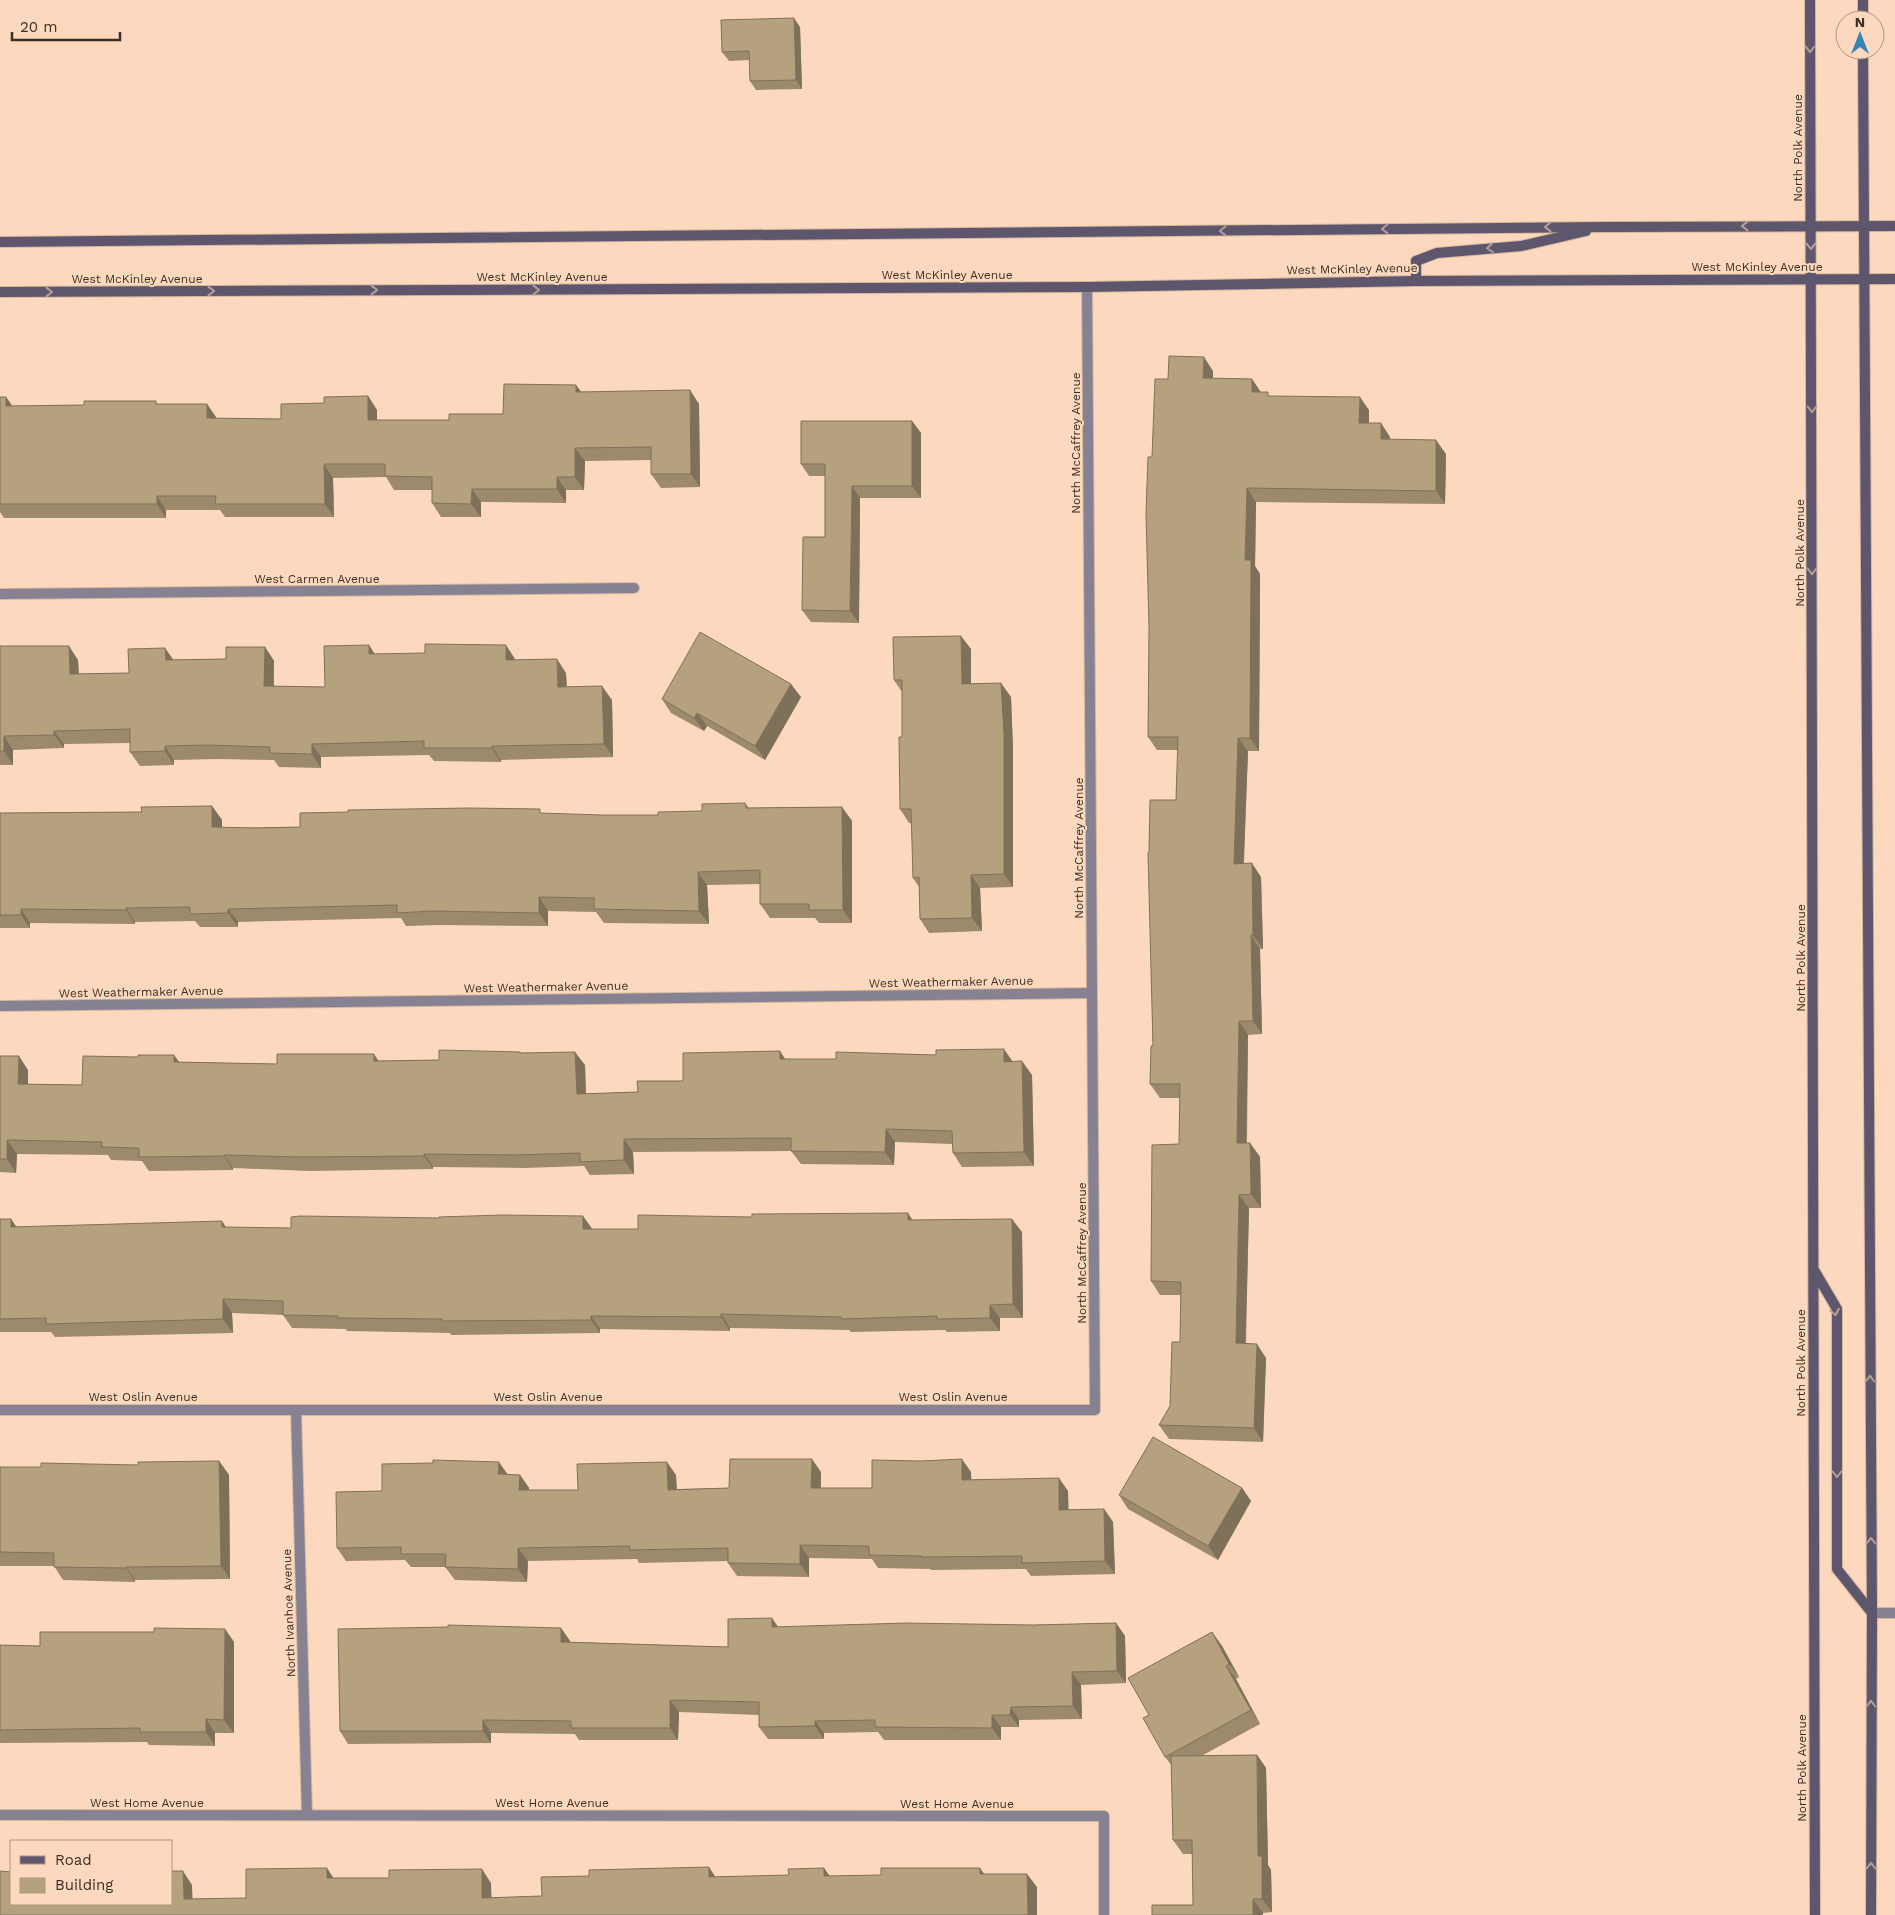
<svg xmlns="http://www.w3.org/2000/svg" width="1895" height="1915" font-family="'Work Sans',sans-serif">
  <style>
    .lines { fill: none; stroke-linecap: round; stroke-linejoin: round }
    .street-casing { stroke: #d6b79f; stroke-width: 12 }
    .secondary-casing { stroke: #d6b79f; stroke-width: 12 }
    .street { stroke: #878292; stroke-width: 10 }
    .secondary { stroke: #5e566c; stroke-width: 10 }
    .wall { fill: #9d8a6d }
    .shaded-wall { fill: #7f7159 }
    .building { fill: #b6a17f; stroke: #7f7159 }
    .oneway { stroke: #b59e99 }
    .labels { text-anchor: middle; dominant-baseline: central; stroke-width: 4; stroke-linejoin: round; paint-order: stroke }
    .street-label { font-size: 12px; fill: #3c2f24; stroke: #fcd9be }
  </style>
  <rect width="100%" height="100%" fill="#fcd9be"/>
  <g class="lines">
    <g class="street-casing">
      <g id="street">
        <path d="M0 594 634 588"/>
        <path d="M0 1006 1092 993"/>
        <path d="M0 1410H1095L1087 287"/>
        <path d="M296 1410 307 1815"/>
        <path d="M1872 1613H1895"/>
        <path d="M0 1815 1104 1816V1915"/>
      </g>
    </g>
    <g class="secondary-casing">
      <g id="secondary">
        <path d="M1810 0 1815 1915"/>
        <path d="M1863 0V20"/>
        <path d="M1863 50 1872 1613 1871 1915"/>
        <path d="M0 242 1606 227 1895 226"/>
        <path d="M1416 281V261L1437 253 1521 246 1586 231"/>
        <path d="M0 292 1087 287 1416 281 1895 279"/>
        <path d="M1814 1270 1837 1309V1569L1872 1613"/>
      </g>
    </g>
    <use href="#street" class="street"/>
    <use href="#secondary" class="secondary"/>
  </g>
  <g class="wall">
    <path d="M800 27 802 89 756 90 750 81 749 60 729 61 722 52Z"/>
    <path d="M1213 371V378L1252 379 1261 392 1270 396 1369 410V423L1390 437V440L1446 454 1445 504 1256 502 1255 566 1260 574 1259 751H1248L1244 863 1261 877 1263 949H1260L1262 1034 1248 1035 1247 1143H1250L1260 1157 1261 1208H1249L1246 1344 1266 1358 1263 1442 1169 1439 1159 1425 1170 1406 1180 1342 1181 1295H1160L1151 1281 1179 1144 1180 1098H1160L1150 1084 1153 1046 1149 852 1176 800 1178 750H1157L1148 737 1152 457 1168 379Z"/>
    <path d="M581 392 699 404 700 487 661 488 651 474V460L585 461 584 490H566V503L481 502V517H441L432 503V490H394L386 477 333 478 334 517H225L220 510H166V518H4L0 512V397H6L12 406 84 405 156 401 157 404H207L216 418 281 419 324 403 368 396 377 410V420H449L503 414Z"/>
    <path d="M912 421 921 433V498H860L859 623 811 622 802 610 825 537V476H809L801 464Z"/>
    <path d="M0 646 78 660 79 674 129 673 174 660 226 659 265 647 274 661V686L325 687 375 654 515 659V660L566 673 567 687 612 700 613 757 501 760V762L434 761 429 755 321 757V768L279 767 274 760 217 759 174 760V765L140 766 130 752V743L64 744V748L13 750V765H0Z"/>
    <path d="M971 649V684L1011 697 1013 749V887L980 888 982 931 929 933 920 919 919 887 913 878 912 823H909L900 809 902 737V692L894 680Z"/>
    <path d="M801 697 765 760 707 726 704 731 671 713 662 699Z"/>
    <path d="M745 803 749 808 842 807 852 821V923H819L815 918H770L760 904V884L707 885 709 924 604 923 596 912 548 911V926L441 925 406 926 401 918 238 922V927H200L195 921 135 922V924L30 923V928H0V813L142 812 212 806 222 820V828L300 827 543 814 601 815H658L702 811Z"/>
    <path d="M520 1052 521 1053 585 1065 586 1094 638 1092 683 1081 786 1059 1013 1062 1032 1075 1034 1166 962 1167 953 1153 952 1144 895 1142 894 1165 801 1164 791 1151 633 1152 634 1174 590 1175 584 1166 524 1168 433 1167V1169L310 1171 233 1168V1170L149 1171 142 1161 111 1160 108 1155 17 1154 16 1173 0 1172V1056L28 1070V1084L82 1085 138 1057 174 1055 179 1062 277 1064 439 1060Z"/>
    <path d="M0 1219H11L16 1227 592 1229H638L912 1220 1022 1232 1023 1318H1000V1331L947 1332 945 1330 851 1332 849 1330 730 1328V1331L600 1329V1333L451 1335 450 1333 347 1331 346 1329 292 1328 283 1315 232 1313 233 1333 55 1337 51 1332H0Z"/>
    <path d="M219 1461 229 1475 230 1579 135 1580V1582L63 1580 54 1566H0V1467H41L138 1465Z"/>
    <path d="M821 1472V1488H872L971 1472V1480L1068 1491V1510L1104 1509 1113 1522 1115 1574 1031 1576 1026 1569 931 1570 930 1569 878 1568 872 1559 809 1558V1577L737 1576 728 1563V1561L639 1563 637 1559 528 1561 527 1582 455 1580 445 1567H411L405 1560 346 1561 337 1548 382 1491 507 1474 520 1475 529 1488V1490H578L676 1475 677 1489 729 1488Z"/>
    <path d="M1242 1488 1251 1501 1218 1560 1128 1509 1119 1495Z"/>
    <path d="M1116 1623 1125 1636 1126 1683 1081 1685 1082 1719 1019 1720V1727H1001V1740H884L878 1732 824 1733V1739H768L759 1727V1715L679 1712 678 1740H579L575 1734 491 1733V1743L348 1744 340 1731 561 1628 570 1641V1642L728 1647 778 1627 1033 1625Z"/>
    <path d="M225 1629 234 1642V1733H215V1746L149 1745 147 1742 0 1743V1645L40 1646 154 1632Z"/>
    <path d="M1212 1632 1222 1646 1239 1677 1236 1679 1260 1724 1203 1755H1257L1266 1768 1268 1865 1271 1870 1272 1912 1263 1913V1915H1152L1193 1905V1854H1183L1173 1840 1172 1766 1165 1757 1149 1715Z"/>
  </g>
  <g class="shaded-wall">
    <path d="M794 18 800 27 802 89 796 80Z"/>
    <path d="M1204 357 1213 371V392L1203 378Z"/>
    <path d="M1252 379 1261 393 1252 392Z"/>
    <path d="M576 385 586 398 576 392Z"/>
    <path d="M690 390 699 404 700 487 691 474Z"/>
    <path d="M368 396 377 410V433L368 420Z"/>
    <path d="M6 397 16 411 6 406Z"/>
    <path d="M1360 397 1369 410V436L1359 423Z"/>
    <path d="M207 404 216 417V432L207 418Z"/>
    <path d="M912 421 921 433V498L912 486Z"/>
    <path d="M1381 423 1390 437V453L1381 439Z"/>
    <path d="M1436 440 1446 454 1445 504 1436 491Z"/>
    <path d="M575 448 585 461 584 490 575 477Z"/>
    <path d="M324 464 333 478 334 517 325 504Z"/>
    <path d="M557 477 566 490V503L557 489Z"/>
    <path d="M852 486 860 498 859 623 850 611Z"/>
    <path d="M1247 488 1256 502 1255 566 1260 574 1259 751 1250 738 1245 560Z"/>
    <path d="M472 489 481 502V517L471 504Z"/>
    <path d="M157 496 166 510V518L157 504Z"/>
    <path d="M961 636 971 649V697L962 684Z"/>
    <path d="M369 645 378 659 369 654Z"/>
    <path d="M506 645 515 659V674L506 660Z"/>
    <path d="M69 646 78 660 79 688 70 674Z"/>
    <path d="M265 647 274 661 273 699 264 686Z"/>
    <path d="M165 648 175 662 166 660Z"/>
    <path d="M557 659 566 673 567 701 558 687Z"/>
    <path d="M1001 683 1011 697 1013 749V887L1004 874Z"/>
    <path d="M791 684 801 697 765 760 755 746Z"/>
    <path d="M602 686 612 700 613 757 604 744Z"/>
    <path d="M697 713 707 726 704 731 694 718Z"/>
    <path d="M54 731 64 744V748L54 735Z"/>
    <path d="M4 736 13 750V765L4 751Z"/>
    <path d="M1238 738 1248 751 1243 877 1234 864Z"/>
    <path d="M312 744 321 757V768L312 754Z"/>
    <path d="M165 746 174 760V765L165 751Z"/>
    <path d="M492 746 501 760V762L492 748Z"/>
    <path d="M212 806 222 820V841L212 827Z"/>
    <path d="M842 807 852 821V923L843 910Z"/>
    <path d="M1252 863 1261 877 1263 949 1253 935Z"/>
    <path d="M698 872 707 885 709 924 699 911Z"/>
    <path d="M971 875 980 888 982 931 972 918Z"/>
    <path d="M539 897 548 911V926L539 913Z"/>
    <path d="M126 908 135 922V924L126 910Z"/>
    <path d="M21 909 30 923V928L21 915Z"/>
    <path d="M228 909 238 922V927L228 913Z"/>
    <path d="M1251 935 1260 949 1262 1034 1253 1021Z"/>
    <path d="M1239 1021 1248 1035 1246 1157 1237 1143Z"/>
    <path d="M1004 1049 1013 1062H1004Z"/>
    <path d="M780 1051 789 1065 780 1059Z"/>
    <path d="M575 1052 585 1065 586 1107 577 1094Z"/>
    <path d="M374 1054 383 1068 374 1061Z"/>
    <path d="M174 1055 183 1068 174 1062Z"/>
    <path d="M19 1056 28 1070V1098L18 1084Z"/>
    <path d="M1022 1061 1032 1075 1034 1166 1024 1152Z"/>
    <path d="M886 1129 895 1142 894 1165 885 1152Z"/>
    <path d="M624 1139 633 1152 634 1174 624 1160Z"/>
    <path d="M7 1140 17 1154 16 1173 7 1159Z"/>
    <path d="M1250 1143 1260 1157 1261 1208 1251 1194Z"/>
    <path d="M424 1154 433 1167V1169L424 1156Z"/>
    <path d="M224 1155 233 1168V1170L224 1156Z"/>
    <path d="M1239 1195 1249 1208 1245 1357 1236 1343Z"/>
    <path d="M908 1213 917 1227 908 1220Z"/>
    <path d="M583 1216 593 1230 583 1229Z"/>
    <path d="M11 1219 20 1232 11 1227Z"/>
    <path d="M1012 1219 1022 1232 1023 1318 1013 1304Z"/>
    <path d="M222 1221 231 1235 222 1227Z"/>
    <path d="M223 1299 232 1313 233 1333 223 1319Z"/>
    <path d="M990 1305 1000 1318V1331L990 1318Z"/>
    <path d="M721 1314 730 1328V1331L721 1317Z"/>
    <path d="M591 1316 600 1329V1333L591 1320Z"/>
    <path d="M1257 1344 1266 1358 1263 1442 1254 1428Z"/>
    <path d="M812 1459 821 1472 820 1501 811 1488Z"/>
    <path d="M962 1459 971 1472 972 1493 962 1480Z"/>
    <path d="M219 1461 229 1475 230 1579 221 1566Z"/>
    <path d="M499 1462 508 1475 498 1474Z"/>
    <path d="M667 1462 676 1475 677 1503 668 1490Z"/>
    <path d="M520 1475 529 1488 528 1503 519 1490Z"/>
    <path d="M1059 1478 1068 1491 1069 1523 1059 1510Z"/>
    <path d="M1242 1488 1251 1501 1218 1560 1208 1546Z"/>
    <path d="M1104 1509 1113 1522 1115 1574 1105 1561Z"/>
    <path d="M800 1545 809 1558V1577L800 1564Z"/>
    <path d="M518 1548 528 1561 527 1582 518 1569Z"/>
    <path d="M126 1567 135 1580V1582L126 1568Z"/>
    <path d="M772 1618 781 1631 772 1627Z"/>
    <path d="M1116 1623 1125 1636 1126 1683 1117 1671Z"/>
    <path d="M561 1628 570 1641V1655L561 1642Z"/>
    <path d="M225 1629 234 1642V1733L224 1720Z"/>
    <path d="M1212 1632 1222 1646 1239 1677 1229 1664Z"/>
    <path d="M1226 1666 1236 1679 1260 1724 1251 1710Z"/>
    <path d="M1072 1672 1081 1685 1082 1719 1073 1706Z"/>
    <path d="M670 1700 679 1712 678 1740 670 1728Z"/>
    <path d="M1011 1707 1019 1720V1727L1010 1715Z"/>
    <path d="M992 1715 1001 1727V1740L992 1728Z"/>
    <path d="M206 1719 215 1733V1746L206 1732Z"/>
    <path d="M483 1720 491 1733V1743L483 1731Z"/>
    <path d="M815 1721 824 1733V1739L815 1726Z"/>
    <path d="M1257 1755 1266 1768 1268 1865 1271 1870 1272 1912 1262 1899 1258 1856Z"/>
    <path d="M709 1867 718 1881 709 1877Z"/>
    <path d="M327 1868 336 1882 327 1878Z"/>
    <path d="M824 1868 834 1882 824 1876Z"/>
    <path d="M980 1868 989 1881 980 1874Z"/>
    <path d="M482 1869 491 1883 492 1912 482 1898Z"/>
    <path d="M183 1871 192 1885 193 1913 184 1899Z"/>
    <path d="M1027 1874 1037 1887V1915H1028Z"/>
    <path d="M1253 1899 1263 1913V1915H1253Z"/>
  </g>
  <g class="building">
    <path d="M794 18 796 80 750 81 749 51 722 52 721 20Z"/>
    <path d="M1169 356 1204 357 1203 378 1252 379V392H1268V396L1360 397 1359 423H1381V439L1436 440V491L1247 488 1245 560H1251L1250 738H1238L1234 864 1252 863 1253 935H1251L1253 1021H1239L1237 1143H1250L1251 1194 1239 1195 1236 1343 1257 1344 1254 1428 1159 1425 1170 1406 1172 1342H1180L1181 1282 1151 1281 1152 1145 1179 1144 1180 1084H1150L1151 1046H1153L1148 853 1149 852 1150 800H1176L1178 737H1148L1149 628 1146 513 1148 457H1152L1155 379H1168Z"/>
    <path d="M504 384 576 385V392L690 390 691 474H651V447L575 448V477H557V489H472L471 504 432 503V477L385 476V464H324L325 504H215L216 496H157V504H0V397H6V406L84 405V401H156V404H207V418L281 419V404L324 403V397L368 396V420H449V414H503Z"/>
    <path d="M801 421H912V486H852L850 611 802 610 803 537H825V464H801Z"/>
    <path d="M700 632 791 684 755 746 697 713 694 718 662 699Z"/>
    <path d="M961 636 962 684 1001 683 1004 735V874L971 875 972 918 920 919 919 877 913 878 911 809H900L899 737H902V680H894L893 637Z"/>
    <path d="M425 644 506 645V660L557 659 558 687 602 686 604 744 492 746V748H424V741L312 744V754L270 753V747L208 745 165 746V751L130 752V729L54 731V735L4 736V751H0V646H69L70 674 129 673 128 649 165 648 166 660 226 659V647H265L264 686 325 687 324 646 369 645V654L425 653Z"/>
    <path d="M745 803 746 808 842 807 843 910H809V904H760V870L698 872 699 911 594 909V898L539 897V913L432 911 397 913V905L228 909V913L190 914V907L126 908V910L21 909V915H0V813L142 812 141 807 212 806V827L254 828 300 827V813L348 812V810L468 808 540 809V813L601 815H658V812L702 811V804Z"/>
    <path d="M1004 1049V1062L1022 1061 1024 1152 953 1153 952 1131 886 1129 885 1152 791 1151V1138L624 1139V1160L580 1162V1153L515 1155 424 1154V1156L301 1157 224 1155V1156L139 1157V1148L102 1147V1142L7 1140V1159H0V1056H19L18 1084 82 1085 83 1056 138 1057V1055H174V1062L277 1064V1054H374V1061L439 1060V1050L520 1052V1053L575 1052 577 1094 638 1092 637 1081H683V1053L780 1051V1059H836V1052L936 1055V1050Z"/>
    <path d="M908 1213V1220L1012 1219 1013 1304 990 1305V1318L937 1319V1316L841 1319V1317L721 1314V1317L591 1316V1320L442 1321V1319L338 1318V1316L283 1315V1301L223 1299V1319L46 1324V1318L0 1319V1219H11V1227L222 1221V1227L291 1228V1217L300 1216 439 1218V1217L502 1215 583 1216V1229H638V1215L752 1217V1214Z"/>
    <path d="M1153 1437 1242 1488 1208 1546 1119 1495Z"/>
    <path d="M730 1459H812L811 1488H872V1460L921 1461 962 1459V1480L1059 1478V1510L1104 1509 1105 1561 1022 1563V1556L922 1557V1556L869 1555V1546L800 1545V1564L728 1563V1548L630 1550V1546L518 1548V1569L445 1567 446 1554H401V1547L337 1548 336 1492 382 1491V1464L433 1463V1460L499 1462 498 1474 520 1475 519 1490H578L577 1464 667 1462 668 1490 729 1488Z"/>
    <path d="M219 1461 221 1566 126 1567V1568L54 1567V1553L0 1552V1467H41V1463L138 1465V1462Z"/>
    <path d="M772 1618V1627L906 1623 1033 1625 1116 1623 1117 1671 1072 1672 1073 1706 1011 1707 1010 1715H992V1728L875 1727V1720L815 1721V1726L759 1727V1702L670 1700V1728H571V1721L483 1720V1731H340L338 1629 448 1627V1625L561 1628V1642L728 1647V1619Z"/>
    <path d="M154 1628 225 1629 224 1720 206 1719V1732H140V1728L0 1730V1645L40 1646V1632H154Z"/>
    <path d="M1212 1632 1229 1664 1226 1666 1251 1710 1165 1757 1143 1718 1149 1715 1128 1678Z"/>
    <path d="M1257 1755 1258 1856H1262V1899H1253V1915H1152V1905H1193L1192 1840H1173L1171 1756Z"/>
    <path d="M709 1867V1877L789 1875 788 1869 824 1868V1876L881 1875V1868H980V1874H1027L1028 1915H0V1871L11 1872V1904H171V1871H183L184 1899 246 1898V1869L327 1868V1878H389V1870L482 1869V1898L542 1896 541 1877 589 1876V1870Z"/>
  </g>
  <defs><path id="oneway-chevron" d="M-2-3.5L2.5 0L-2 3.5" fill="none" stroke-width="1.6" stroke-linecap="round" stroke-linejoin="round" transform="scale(1.25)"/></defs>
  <g class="oneway">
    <use href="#oneway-chevron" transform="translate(1810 49) rotate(90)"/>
    <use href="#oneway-chevron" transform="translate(1745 226) rotate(180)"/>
    <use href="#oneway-chevron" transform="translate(1548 227) rotate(179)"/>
    <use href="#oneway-chevron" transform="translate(1385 229) rotate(179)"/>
    <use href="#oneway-chevron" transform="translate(1223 231) rotate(179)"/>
    <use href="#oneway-chevron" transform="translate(1811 246) rotate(89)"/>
    <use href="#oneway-chevron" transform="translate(1490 248) rotate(175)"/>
    <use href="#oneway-chevron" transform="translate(374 290)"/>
    <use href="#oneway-chevron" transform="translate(536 290)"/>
    <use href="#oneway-chevron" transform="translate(211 291)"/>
    <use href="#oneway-chevron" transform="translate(49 292)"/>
    <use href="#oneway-chevron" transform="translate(1812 409) rotate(90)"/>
    <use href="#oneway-chevron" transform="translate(1812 571) rotate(90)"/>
    <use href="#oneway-chevron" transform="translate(1835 1312) rotate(79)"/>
    <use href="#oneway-chevron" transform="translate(1870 1379) rotate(-90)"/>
    <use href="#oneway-chevron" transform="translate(1837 1474) rotate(90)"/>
    <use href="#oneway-chevron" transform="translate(1871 1541) rotate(-90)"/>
    <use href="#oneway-chevron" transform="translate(1871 1704) rotate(-90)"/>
    <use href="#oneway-chevron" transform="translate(1871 1866) rotate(-90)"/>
  </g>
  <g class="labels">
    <g class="street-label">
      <text transform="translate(1798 148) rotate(-90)">North Polk Avenue</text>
      <text x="1757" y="267">West McKinley Avenue</text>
      <text transform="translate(1352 269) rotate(-1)">West McKinley Avenue</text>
      <text x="947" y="275">West McKinley Avenue</text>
      <text x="542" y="277">West McKinley Avenue</text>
      <text x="137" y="279">West McKinley Avenue</text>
      <text transform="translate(1076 443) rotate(-90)">North McCaffrey Avenue</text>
      <text transform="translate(1800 553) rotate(-90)">North Polk Avenue</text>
      <text x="317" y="579">West Carmen Avenue</text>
      <text transform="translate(1079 848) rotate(-90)">North McCaffrey Avenue</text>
      <text transform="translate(1801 958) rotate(-90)">North Polk Avenue</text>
      <text transform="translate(951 982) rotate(-1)">West Weathermaker Avenue</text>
      <text transform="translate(546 987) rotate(-1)">West Weathermaker Avenue</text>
      <text transform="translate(141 992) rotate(-1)">West Weathermaker Avenue</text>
      <text transform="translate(1082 1253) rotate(-90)">North McCaffrey Avenue</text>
      <text transform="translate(1801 1363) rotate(-90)">North Polk Avenue</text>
      <text x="143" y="1397">West Oslin Avenue</text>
      <text x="548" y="1397">West Oslin Avenue</text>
      <text x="953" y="1397">West Oslin Avenue</text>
      <text transform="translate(289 1613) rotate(-92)">North Ivanhoe Avenue</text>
      <text transform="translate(1802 1768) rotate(-90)">North Polk Avenue</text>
      <text x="147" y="1803">West Home Avenue</text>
      <text x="552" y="1803">West Home Avenue</text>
      <text x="957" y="1804">West Home Avenue</text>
    </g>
  </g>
  <rect x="10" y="1840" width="162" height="65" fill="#fcd9be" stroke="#af9580"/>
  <rect x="20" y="1856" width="25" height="8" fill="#5e566c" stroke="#af9580"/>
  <text x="55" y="1865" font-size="15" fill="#3c2f24">Road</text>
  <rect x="20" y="1878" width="25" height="15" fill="#b6a17f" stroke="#af9580"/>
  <text x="55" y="1890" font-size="15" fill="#3c2f24">Building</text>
  <g transform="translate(1860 35)"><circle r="24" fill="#fcd9be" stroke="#af9580"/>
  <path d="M0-4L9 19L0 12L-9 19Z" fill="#3683b6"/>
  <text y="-8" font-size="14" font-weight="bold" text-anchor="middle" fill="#3c2f24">N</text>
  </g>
  <path d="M12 32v8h108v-8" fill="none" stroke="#3c2f24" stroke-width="2.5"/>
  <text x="20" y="32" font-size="15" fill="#3c2f24" stroke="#fcd9be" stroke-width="4" paint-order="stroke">20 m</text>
</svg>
